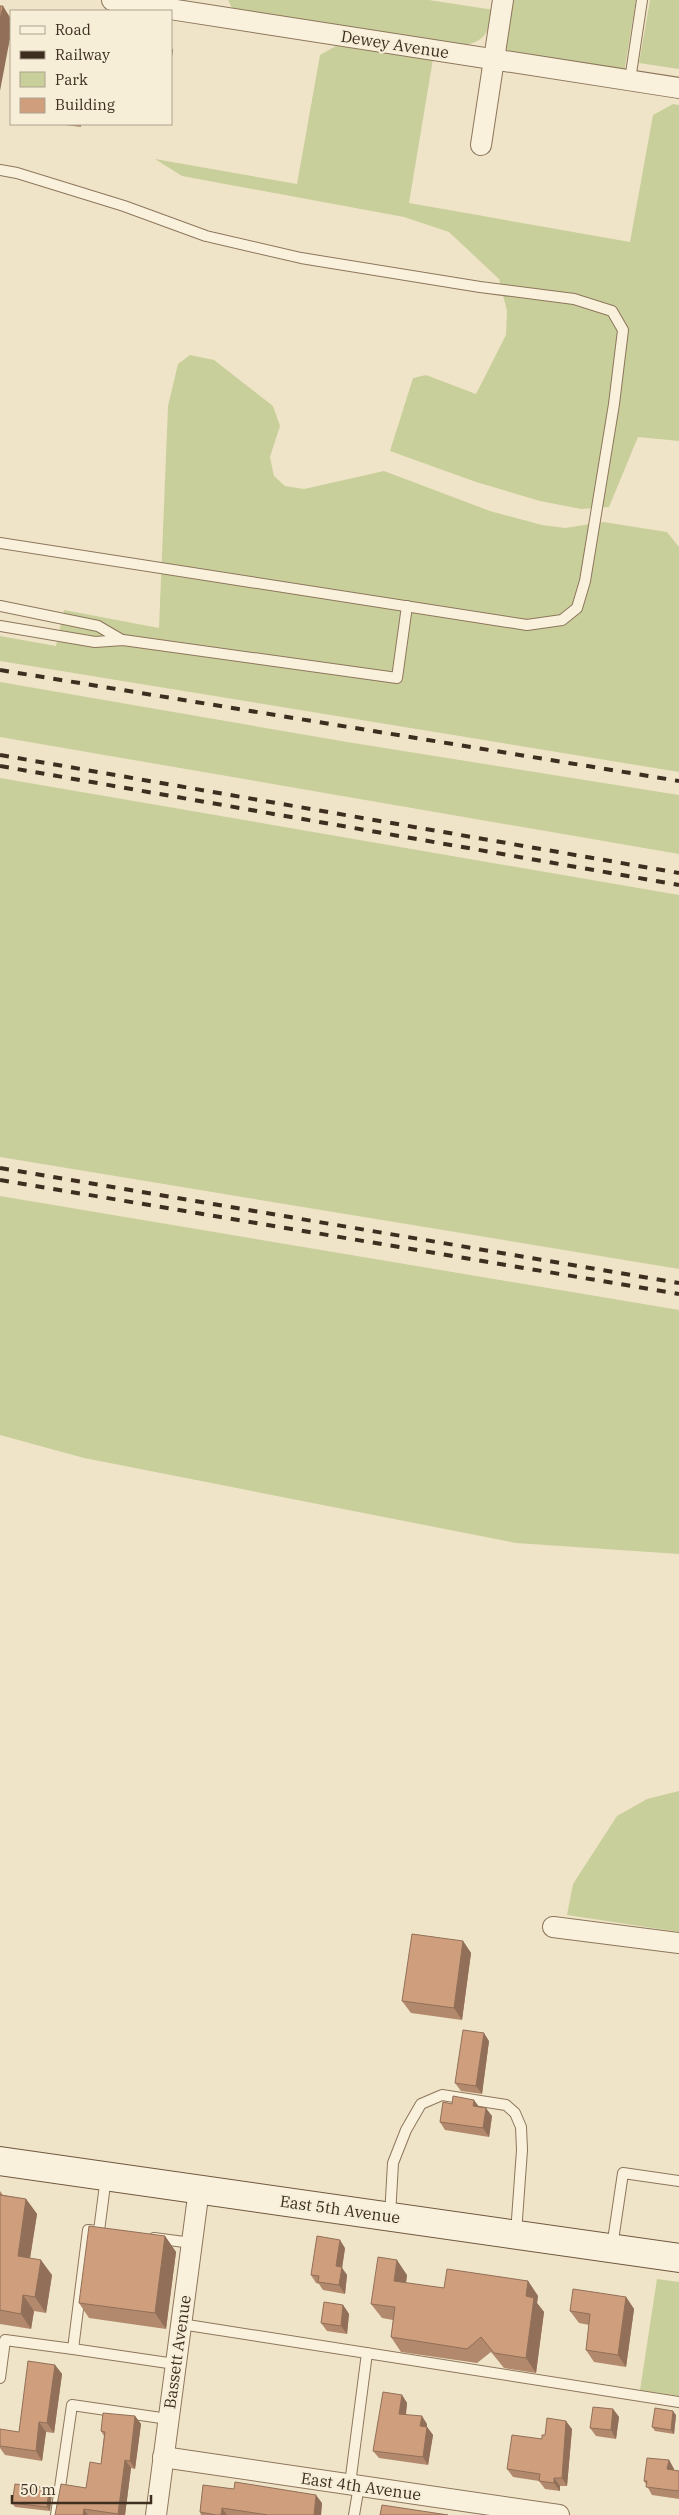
<svg xmlns="http://www.w3.org/2000/svg" width="679" height="2515" font-family="'IBM Plex Serif',serif">
  <style>
    .green { fill: #c9cf9b }
    .lines { fill: none; stroke-linecap: round; stroke-linejoin: round }
    .lane-casing { stroke: #8d765c; stroke-width: 12 }
    .street-casing { stroke: #8d765c; stroke-width: 22 }
    .secondary-casing { stroke: #6f573f; stroke-width: 30 }
    .lane { stroke: #faf1dc; stroke-width: 10 }
    .street { stroke: #faf1dc; stroke-width: 20 }
    .secondary { stroke: #faf1dc; stroke-width: 28 }
    .rail { stroke: #3d2e20; stroke-width: 4; stroke-dasharray: 9 9; stroke-linecap: butt }
    .wall { fill: #b2896c }
    .shaded-wall { fill: #916f58 }
    .building { fill: #cf9f7d; stroke: #916f58 }
    .labels { text-anchor: middle; dominant-baseline: central; stroke-width: 4.5; stroke-linejoin: round; paint-order: stroke }
    .street-label { font-size: 16px; fill: #3d2e20; stroke: #f7eed8 }
  </style>
  <rect width="100%" height="100%" fill="#f0e4c8"/>
  <g class="green">
    <path d="M228 0H429L494 10C486 34 488 40 462 46L233 10Z"/>
    <path d="M511 0H636L624 73 511 55 505 47Z"/>
    <path d="M650 0H679V69L639 63Z"/>
    <path d="M336 46 368 48 433 59 409 203 630 242 653 115 673 104 679 105V441L638 437 609 507 581 509 540 501 476 482 390 451 413 378 426 375 476 394 506 335 507 311 499 279 449 232 404 217 182 176 155 159 297 184 320 55Z"/>
    <path d="M190 355 214 360 273 406 280 426 270 457 274 476 285 486 304 489 384 471 490 511 542 525 565 528 603 522 667 532 679 547V772L0 661V636L56 646 64 610 159 628 168 406 178 364Z"/>
    <path d="M0 682 347 742 679 795V854L0 737Z"/>
    <path d="M0 778 679 895V1269L0 1157Z"/>
    <path d="M0 1196 679 1310V1554L516 1543 84 1458 0 1435Z"/>
    <path d="M679 1791V1932L567 1915 573 1884 617 1816 647 1799Z"/>
    <path d="M657 2279 679 2282V2396L640 2390Z"/>
  </g>
  <g class="lines">
    <g class="lane-casing">
      <g id="lane">
        <path d="M630 80 642 0"/>
        <path d="M0 170 17 173 124 206 206 236 301 258 480 287 574 299 612 311 623 330 614 404 585 581 577 608 562 620 527 625 0 543"/>
        <path d="M0 606 98 626 122 640"/>
        <path d="M0 626 95 642 123 640 397 678 407 606"/>
        <path d="M390 2216 393 2163 406 2130 421 2104 442 2095 506 2105 515 2113 521 2127 522 2150 516 2233"/>
        <path d="M99 2231 106 2177"/>
        <path d="M100 2231 88 2230 73 2349 175 2364"/>
        <path d="M154 2238 192 2243"/>
        <path d="M612 2247 623 2173 679 2181"/>
        <path d="M181 2324 679 2402"/>
        <path d="M0 2378 5 2340 73 2349"/>
        <path d="M350 2484 367 2353"/>
        <path d="M56 2515 72 2405 168 2419"/>
        <path d="M354 2515 359 2486"/>
      </g>
    </g>
    <g class="street-casing">
      <g id="street">
        <path d="M112 0 679 88"/>
        <path d="M481 145 503 0"/>
        <path d="M553 1927 679 1943"/>
        <path d="M163 2457 559 2515"/>
        <path d="M156 2515 199 2189"/>
      </g>
    </g>
    <g class="secondary-casing">
      <path id="secondary" d="M0 2161 679 2258"/>
    </g>
    <use href="#lane" class="lane"/>
    <use href="#street" class="street"/>
    <use href="#secondary" class="secondary"/>
    <g class="rail">
      <path d="M0 670 679 781"/>
      <path d="M0 755 679 873"/>
      <path d="M0 766 679 885"/>
      <path d="M0 1168 679 1283"/>
      <path d="M0 1180 679 1294"/>
    </g>
  </g>
  <g class="wall">
    <path d="M57 124H81V127Z"/>
    <path d="M463 1941 471 1953 462 2020 411 2013 402 2001Z"/>
    <path d="M489 2041 482 2094 461 2091 455 2083Z"/>
    <path d="M479 2107 492 2116 489 2137 445 2130 440 2122Z"/>
    <path d="M0 2191 3 2195 26 2199 37 2214 30 2258 52 2275 46 2313 34 2311 31 2329 0 2324Z"/>
    <path d="M165 2236 176 2252 166 2329 89 2318 79 2303Z"/>
    <path d="M345 2248 342 2268 347 2275 345 2294 323 2290 319 2284 316 2283 311 2275Z"/>
    <path d="M407 2275 406 2283 444 2288 528 2281 538 2296 537 2303 544 2312 536 2373 504 2368 491 2352 477 2363 401 2352 391 2337 393 2320 382 2318 371 2304Z"/>
    <path d="M626 2297 634 2309 626 2367 594 2362 586 2350 589 2325 579 2323 570 2311Z"/>
    <path d="M343 2305 349 2314 347 2334 327 2331 321 2323Z"/>
    <path d="M55 2365 62 2374 54 2433 46 2432 42 2461 5 2455 0 2448V2432H19Z"/>
    <path d="M402 2395 407 2403 406 2415 427 2424V2427L433 2435 428 2465 379 2458 373 2451Z"/>
    <path d="M613 2409 619 2417 616 2439 596 2436 590 2428Z"/>
    <path d="M676 2415 674 2434 655 2431 652 2427Z"/>
    <path d="M135 2416 141 2424 135 2469 131 2468 125 2515H55L86 2488 101 2464 104 2436 101 2431Z"/>
    <path d="M572 2429 567 2486H560V2491L545 2489 539 2481 513 2477 507 2469 542 2439 545 2435Z"/>
    <path d="M669 2460 674 2469V2470L679 2471V2499L652 2495 644 2481Z"/>
    <path d="M203 2485 322 2503 321 2515H201L200 2512Z"/>
    <path d="M49 2488 52 2493 50 2511 15 2507 12 2503Z"/>
  </g>
  <g class="shaded-wall">
    <path d="M3 6 11 19V33L0 91V20Z"/>
    <path d="M171 46 173 50 171 64Z"/>
    <path d="M463 1941 471 1953 462 2020 454 2008Z"/>
    <path d="M484 2033 489 2041 482 2094 476 2086Z"/>
    <path d="M474 2100 480 2108 473 2106Z"/>
    <path d="M486 2108 492 2116 489 2137 483 2128Z"/>
    <path d="M26 2199 37 2214 28 2271 18 2256Z"/>
    <path d="M165 2236 176 2252 166 2329 155 2313Z"/>
    <path d="M340 2240 345 2248 342 2268 347 2275 345 2294 339 2285 336 2266Z"/>
    <path d="M41 2260 52 2275 46 2313 35 2297Z"/>
    <path d="M397 2260 407 2275 404 2296 394 2281Z"/>
    <path d="M528 2281 538 2296 537 2303 544 2312 536 2373 526 2358V2296Z"/>
    <path d="M23 2295 34 2311 31 2329 21 2314Z"/>
    <path d="M626 2297 634 2309 626 2367 618 2355Z"/>
    <path d="M343 2305 349 2314 347 2334 341 2326Z"/>
    <path d="M55 2365 62 2374 54 2433 47 2423Z"/>
    <path d="M402 2395 407 2403 405 2421 399 2414Z"/>
    <path d="M613 2409 619 2417 616 2439 611 2430Z"/>
    <path d="M673 2411 676 2415 674 2434 671 2430Z"/>
    <path d="M135 2416 141 2424 135 2469 130 2461Z"/>
    <path d="M422 2416 427 2424 426 2434 420 2426Z"/>
    <path d="M566 2421 572 2429 567 2486 562 2478Z"/>
    <path d="M39 2422 46 2432 42 2461 36 2451Z"/>
    <path d="M427 2427 433 2435 428 2465 423 2457Z"/>
    <path d="M125 2460 131 2468 125 2515H119L118 2514Z"/>
    <path d="M669 2460 674 2469 673 2477 667 2469Z"/>
    <path d="M554 2478 560 2486V2491L554 2483Z"/>
    <path d="M49 2488 52 2493 50 2511 47 2507Z"/>
    <path d="M316 2495 322 2503 321 2515H314Z"/>
    <path d="M222 2508 227 2515H221Z"/>
    <path d="M84 2509 88 2515H83Z"/>
  </g>
  <g class="building">
    <path d="M0 6H3L0 20Z"/>
    <path d="M412 1934 463 1941 454 2008 402 2001Z"/>
    <path d="M463 2030 484 2033 476 2086 455 2083Z"/>
    <path d="M453 2096 474 2100 473 2106 486 2108 483 2128 440 2122 443 2102 452 2104Z"/>
    <path d="M0 2195 26 2199 18 2256 41 2260 35 2297 23 2295 21 2314 0 2310Z"/>
    <path d="M89 2226 165 2236 155 2313 79 2303Z"/>
    <path d="M317 2236 340 2240 336 2266 342 2267 339 2285 318 2282 319 2276 311 2275Z"/>
    <path d="M378 2257 397 2260 394 2281 444 2288 447 2269 528 2281 526 2296 534 2298 526 2358 494 2353 481 2337 467 2349 391 2337 395 2307 371 2304Z"/>
    <path d="M573 2289 626 2297 618 2355 586 2350 590 2314 570 2311Z"/>
    <path d="M324 2302 343 2305 341 2326 321 2323Z"/>
    <path d="M28 2361 55 2365 47 2423 39 2422 36 2451 0 2446V2429L19 2432Z"/>
    <path d="M383 2392 402 2395 399 2414 422 2416 420 2426 427 2427 423 2457 373 2451Z"/>
    <path d="M593 2407 613 2409 611 2430 590 2428Z"/>
    <path d="M655 2408 673 2411 671 2430 652 2427Z"/>
    <path d="M103 2413 135 2416 130 2461 125 2460 118 2514 84 2509 83 2515H55L61 2484 86 2488 90 2462 101 2464 105 2432 101 2431Z"/>
    <path d="M547 2418 566 2421 562 2478H554V2483L539 2481 540 2474 507 2469 512 2435 542 2439V2435H545Z"/>
    <path d="M647 2458 669 2460 667 2469 679 2471V2491L646 2487 647 2481H644Z"/>
    <path d="M235 2482 316 2495 314 2515H268L222 2508 221 2515H216L200 2512 203 2485 234 2489Z"/>
    <path d="M15 2484 49 2488 47 2507 12 2503Z"/>
    <path d="M382 2505 448 2515H380Z"/>
  </g>
  <g class="labels">
    <g class="street-label">
      <text transform="translate(395 44) rotate(9)">Dewey Avenue</text>
      <text transform="translate(340 2209) rotate(8)">East 5th Avenue</text>
      <text transform="translate(177 2352) rotate(-82)">Bassett Avenue</text>
      <text transform="translate(361 2486) rotate(8)">East 4th Avenue</text>
    </g>
  </g>
  <rect x="10" y="10" width="162" height="115" fill="#f7eed8" stroke="#ada18e"/>
  <rect x="20" y="26" width="25" height="8" fill="#faf1dc" stroke="#ada18e"/>
  <text x="55" y="35" font-size="15" fill="#3d2e20">Road</text>
  <rect x="20" y="51" width="25" height="8" fill="#3d2e20" stroke="#ada18e"/>
  <text x="55" y="60" font-size="15" fill="#3d2e20">Railway</text>
  <rect x="20" y="72" width="25" height="15" fill="#c9cf9b" stroke="#ada18e"/>
  <text x="55" y="85" font-size="15" fill="#3d2e20">Park</text>
  <rect x="20" y="98" width="25" height="15" fill="#cf9f7d" stroke="#ada18e"/>
  <text x="55" y="110" font-size="15" fill="#3d2e20">Building</text>
  <path d="M12 2495v8h139v-8" fill="none" stroke="#3d2e20" stroke-width="2.5"/>
  <text x="20" y="2495" font-size="15" fill="#3d2e20" stroke="#f7eed8" stroke-width="4" paint-order="stroke">50 m</text>
</svg>
